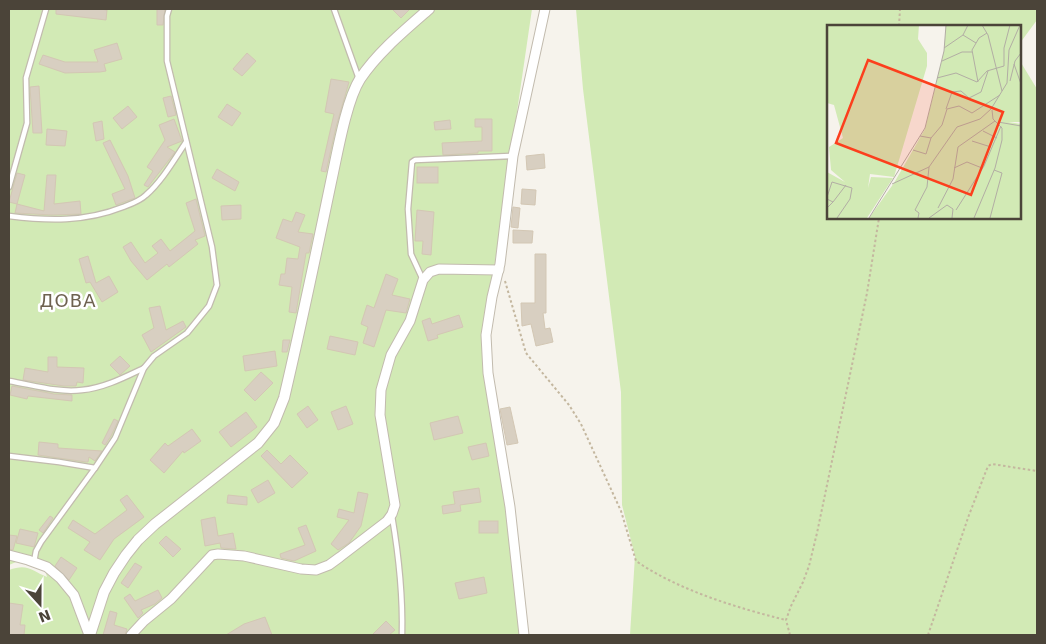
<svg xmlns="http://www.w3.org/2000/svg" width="1046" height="644" font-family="'DejaVu Sans',sans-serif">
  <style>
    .green { fill: #d2eab5 }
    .building { fill: #d8cfc1; stroke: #d3c7b4 }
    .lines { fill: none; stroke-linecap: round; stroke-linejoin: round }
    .service-casing { stroke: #c2bbae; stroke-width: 7 }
    .minor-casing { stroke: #c2bbae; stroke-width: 11 }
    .tertiary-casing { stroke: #c2bbae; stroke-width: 12 }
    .path { stroke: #c4b79f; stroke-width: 2; stroke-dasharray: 2.5 2.5; stroke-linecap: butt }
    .service { stroke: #fff; stroke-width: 4.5 }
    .minor { stroke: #fff; stroke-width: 9 }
    .tertiary { stroke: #fff; stroke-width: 10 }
    .labels { text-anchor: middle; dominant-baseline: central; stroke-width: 5; stroke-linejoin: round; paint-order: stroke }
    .quarter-label { font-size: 18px; letter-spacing: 1px; fill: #6e6250; stroke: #fff }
    .inset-road { fill: none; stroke: #b2ada4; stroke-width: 1 }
    .view { fill: #fc3f1d; fill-opacity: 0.15; stroke: #fc3f1d; stroke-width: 2.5 }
    .inset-edge { fill: none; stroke: #4b4439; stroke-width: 2.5 }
  </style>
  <rect width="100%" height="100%" fill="#f6f3ec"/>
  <g class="green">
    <path d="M9 9H532L494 269 482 331 484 369 496 425 523 635H9V570C28 563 32 571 47 577L44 567 21 560 9 565Z"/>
    <path d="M576 9H1037V20L1020 43V26H828V218H1020V61L1037 89V635H630L635 556 622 505 621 392 583 89Z"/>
  </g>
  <g class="building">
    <path d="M56 9H100L107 10 106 20 56 14Z"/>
    <path d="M157 9H165L163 25H157Z"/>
    <path d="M392 9H410L401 18Z"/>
    <path d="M117 43 122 59 104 64 106 71 100 72 65 73 39 64 43 55 65 62H98L94 50Z"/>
    <path d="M247 53 256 61 242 76 233 69Z"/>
    <path d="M331 79 349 82 336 127 326 172 321 171 334 114 325 112Z"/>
    <path d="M39 86 42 133H33L30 87Z"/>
    <path d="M171 96 176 115 168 117 163 98Z"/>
    <path d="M227 104 241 113 232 126 218 117Z"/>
    <path d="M128 106 137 117 122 129 113 118Z"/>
    <path d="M174 119 182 141 167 147 175 152 148 187 144 185 153 171 147 167 165 140 159 125Z"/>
    <path d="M475 119H492V151H478V153L443 155 442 143 482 141V127H475Z"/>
    <path d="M450 120 451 129 435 130 434 122Z"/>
    <path d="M102 121 104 139 96 141 93 123Z"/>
    <path d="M47 129 67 131 65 146 46 145Z"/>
    <path d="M110 140 128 176 135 198 116 205 112 194 125 189 103 143Z"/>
    <path d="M544 154 545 168 527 170 526 156Z"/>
    <rect x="417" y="167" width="21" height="16"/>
    <path d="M217 169 239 182 235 191 212 178Z"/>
    <path d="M17 173 25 175 17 204 9 202Z"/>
    <path d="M47 175H56L54 204 80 201 81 214 52 215 15 213 17 204 44 211Z"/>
    <path d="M522 189 536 190 535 205 521 204Z"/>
    <path d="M196 199 205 236 195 240 198 244 169 267 167 264 147 280 131 261 123 247 131 242 145 263 158 253 152 246 161 239 170 251 195 231 186 203Z"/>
    <path d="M241 205V219L222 220 221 206Z"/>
    <path d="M513 207 520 208 518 228 511 227Z"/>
    <path d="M417 210 434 212 431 255 422 254 423 241H415Z"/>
    <path d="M296 212 305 215 298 232 313 234 309 253H306L296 313 289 312 292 287 279 285 281 274H285L287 258 298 259 300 247 276 238 283 219 292 222Z"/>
    <path d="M513 230 533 231 532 243H513Z"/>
    <path d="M535 254H546V313H543L545 329 550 328 553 342 536 346 531 324 522 326 521 303H535Z"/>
    <path d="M88 256 96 283 109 276 118 292 102 302 90 282 86 283 79 259Z"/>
    <path d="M386 274 398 279 392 295 410 299 406 313 386 310 374 347 363 343 368 327 361 324 367 305 374 308Z"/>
    <path d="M160 306 166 330 183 321 186 327 151 352 142 335 154 328 149 308Z"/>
    <path d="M459 315 463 327 437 335 438 338 428 341 422 321 430 318 432 324Z"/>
    <path d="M330 336 358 342 355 355 327 349Z"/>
    <path d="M283 340H290L287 352H282Z"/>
    <path d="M275 351 277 366 245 371 243 356Z"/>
    <path d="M120 356 130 366 120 375 110 365Z"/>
    <path d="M48 357H57V367L84 368 83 383 77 382 76 386H64L23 380 25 368 48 372Z"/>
    <path d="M261 372 273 383 255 401 244 390Z"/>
    <path d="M12 386 54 394 72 395V401L28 396 27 399 10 395Z"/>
    <path d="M308 406 318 420 307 428 297 414Z"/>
    <path d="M346 406 353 424 338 430 331 412Z"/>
    <path d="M510 407 518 443 507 445 500 409Z"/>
    <path d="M246 412 257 427 231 447 219 432Z"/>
    <path d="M458 416 463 433 434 440 430 423Z"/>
    <path d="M114 419 118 421 111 436 105 445 102 443Z"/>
    <path d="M192 429 201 441 184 453 183 451 164 473 150 460 165 443 168 446Z"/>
    <path d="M39 442 58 444V448L102 451 95 461 89 457 88 462H86L38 455Z"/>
    <path d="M486 443 489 456 472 460 468 447Z"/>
    <path d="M267 450 281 464 290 455 308 473 292 488 261 456Z"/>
    <path d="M268 480 275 493 258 503 251 490Z"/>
    <path d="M479 488 481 502 460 505 461 511 443 514 442 506 455 504 453 492Z"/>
    <path d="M358 492 368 494 361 526 349 543 338 550 331 544 349 520 337 517 339 509 354 513Z"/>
    <path d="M127 495 144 517 114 539 100 560 84 550 90 542 68 528 73 520 95 534 127 510 120 500Z"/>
    <path d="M228 495 247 497V505L227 503Z"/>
    <path d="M50 516 53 518 43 533 39 530Z"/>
    <path d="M215 517 218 536 233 533 236 549 221 548 220 543 205 546 201 520Z"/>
    <rect x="479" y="521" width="19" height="12"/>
    <path d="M306 525 316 551 294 561 281 558 280 554 305 545 298 528Z"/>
    <path d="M20 529 38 533 34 547 16 543Z"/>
    <path d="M9 535 17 536 13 550 9 549Z"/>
    <path d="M166 536 181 549 173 557 159 543Z"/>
    <path d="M61 557 77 568 69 580 55 566Z"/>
    <path d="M135 563 142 567 128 588 121 583Z"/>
    <path d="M484 577 487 593 459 599 455 583Z"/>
    <path d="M158 590 162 598 155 604 141 610 143 613 138 618 124 598 130 594 135 601Z"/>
    <path d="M9 603 23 605 20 625H25L24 635H9Z"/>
    <path d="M110 611 117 613 114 625 127 629 125 635H103Z"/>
    <path d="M265 617 272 635H226L244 624Z"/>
    <path d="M386 621 395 630 389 635H372Z"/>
  </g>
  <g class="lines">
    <g class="service-casing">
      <g id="service">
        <path d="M334 9 359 79"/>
        <path d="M9 187 27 123 26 78 46 9"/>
        <path d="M9 216C48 221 85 222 123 207 131 204 140 201 146 195 162 181 174 160 186 142"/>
        <path d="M423 280 411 254 408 209 412 162 415 160 513 156"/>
        <path d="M9 381C33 385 58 393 82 390 104 388 125 377 144 368"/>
        <path d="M9 456 59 462 95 468"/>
        <path d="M392 516C399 557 403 593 402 635"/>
        <path d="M34 562 36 551 41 542 95 468 115 438 144 368 154 356 187 333 209 306 217 285 212 247 167 61V16L169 9"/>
      </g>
    </g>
    <g class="minor-casing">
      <g id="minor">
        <path d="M9 555 28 560 47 567 60 578 74 595 89 635"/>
        <path d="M131 635 144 621 171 599 212 555 218 554 244 556 301 569 316 570 329 565 340 557 387 521 392 514 395 505 380 415 381 390 391 355 410 321 423 280 430 272 439 269 499 270"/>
        <path d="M524 635 510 507 488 373 486 335 492 297 500 264 513 156 545 9"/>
      </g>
    </g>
    <g class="tertiary-casing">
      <path id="tertiary" d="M90 635 104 592 114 573 126 555 138 540 155 524 258 443 274 423 284 398C301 326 316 254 331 182 337 155 346 101 360 79 378 52 405 30 429 9"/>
    </g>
    <g class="path">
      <path d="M899 26 900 9"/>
      <path d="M505 281 526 353 569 405 581 424 621 511 636 561C678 590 737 608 786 620"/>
      <path d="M790 635 786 620 791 606 803 582 809 566 817 533 867 293 879 218"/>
      <path d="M928 635 969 515 988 466 992 464 1037 471"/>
    </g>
    <use href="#service" class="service"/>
    <use href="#minor" class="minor"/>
    <use href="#tertiary" class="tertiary"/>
  </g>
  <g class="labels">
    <g class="quarter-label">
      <text x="68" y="300">ДОВА</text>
    </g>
  </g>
  <g transform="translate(827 25)">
    <rect width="194" height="194" fill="#f6f3ec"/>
    <path d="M1 0H92L91 14 100 28V41L67 152 43 149 41 163 33 161 41 163 44 152 66 153 40 193H0V147L18 157 4 145 2 122 16 113 7 80 0 78ZM119 0H194V97H181L194 99V193H42L67 158 98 104 117 26Z" fill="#d2eab5"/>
    <path class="inset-road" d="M155 0 161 10 175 66M136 10 149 18M117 23 136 10 141 0M115 36 135 27H145M187 39 194 59M110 53 129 48 150 57 160 46 177 41V23L183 0M183 56 188 36 194 28M151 57 145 25 152 13 160 8M119 84 125 67 134 66 142 73 154 67 161 46M171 97 194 101M156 106 170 113M93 111 104 113 115 100 120 84 132 81 145 88 173 70M145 116 164 122M86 125 99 129 104 113M127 143 140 137 155 143M65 159 102 142 130 102 153 94 164 84 180 58 182 25 193 0M0 172 5 157 25 163 23 174 10 193M0 174 6 177 0 183M6 177 19 160M111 183 126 154 131 122 168 96M129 185 157 141 174 101M42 193 98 103 117 26 119 0M91 193 92 188 88 185 100 162 102 142M102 193 120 180 126 184 125 193M147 193 168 143 175 115V103L166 94 165 85M163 193 175 148 167 145"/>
    <path class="view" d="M41 35 176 87 144 170 9 118Z"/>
    <rect width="194" height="194" class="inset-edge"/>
  </g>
  <rect width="1046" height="644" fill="none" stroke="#4b4439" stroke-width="20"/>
  <g transform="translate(40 604) rotate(159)" stroke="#ffffff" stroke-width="4" paint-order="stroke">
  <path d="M0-4L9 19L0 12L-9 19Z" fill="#4b4439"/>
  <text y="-8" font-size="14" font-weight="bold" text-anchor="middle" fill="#4b4439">N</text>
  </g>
</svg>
